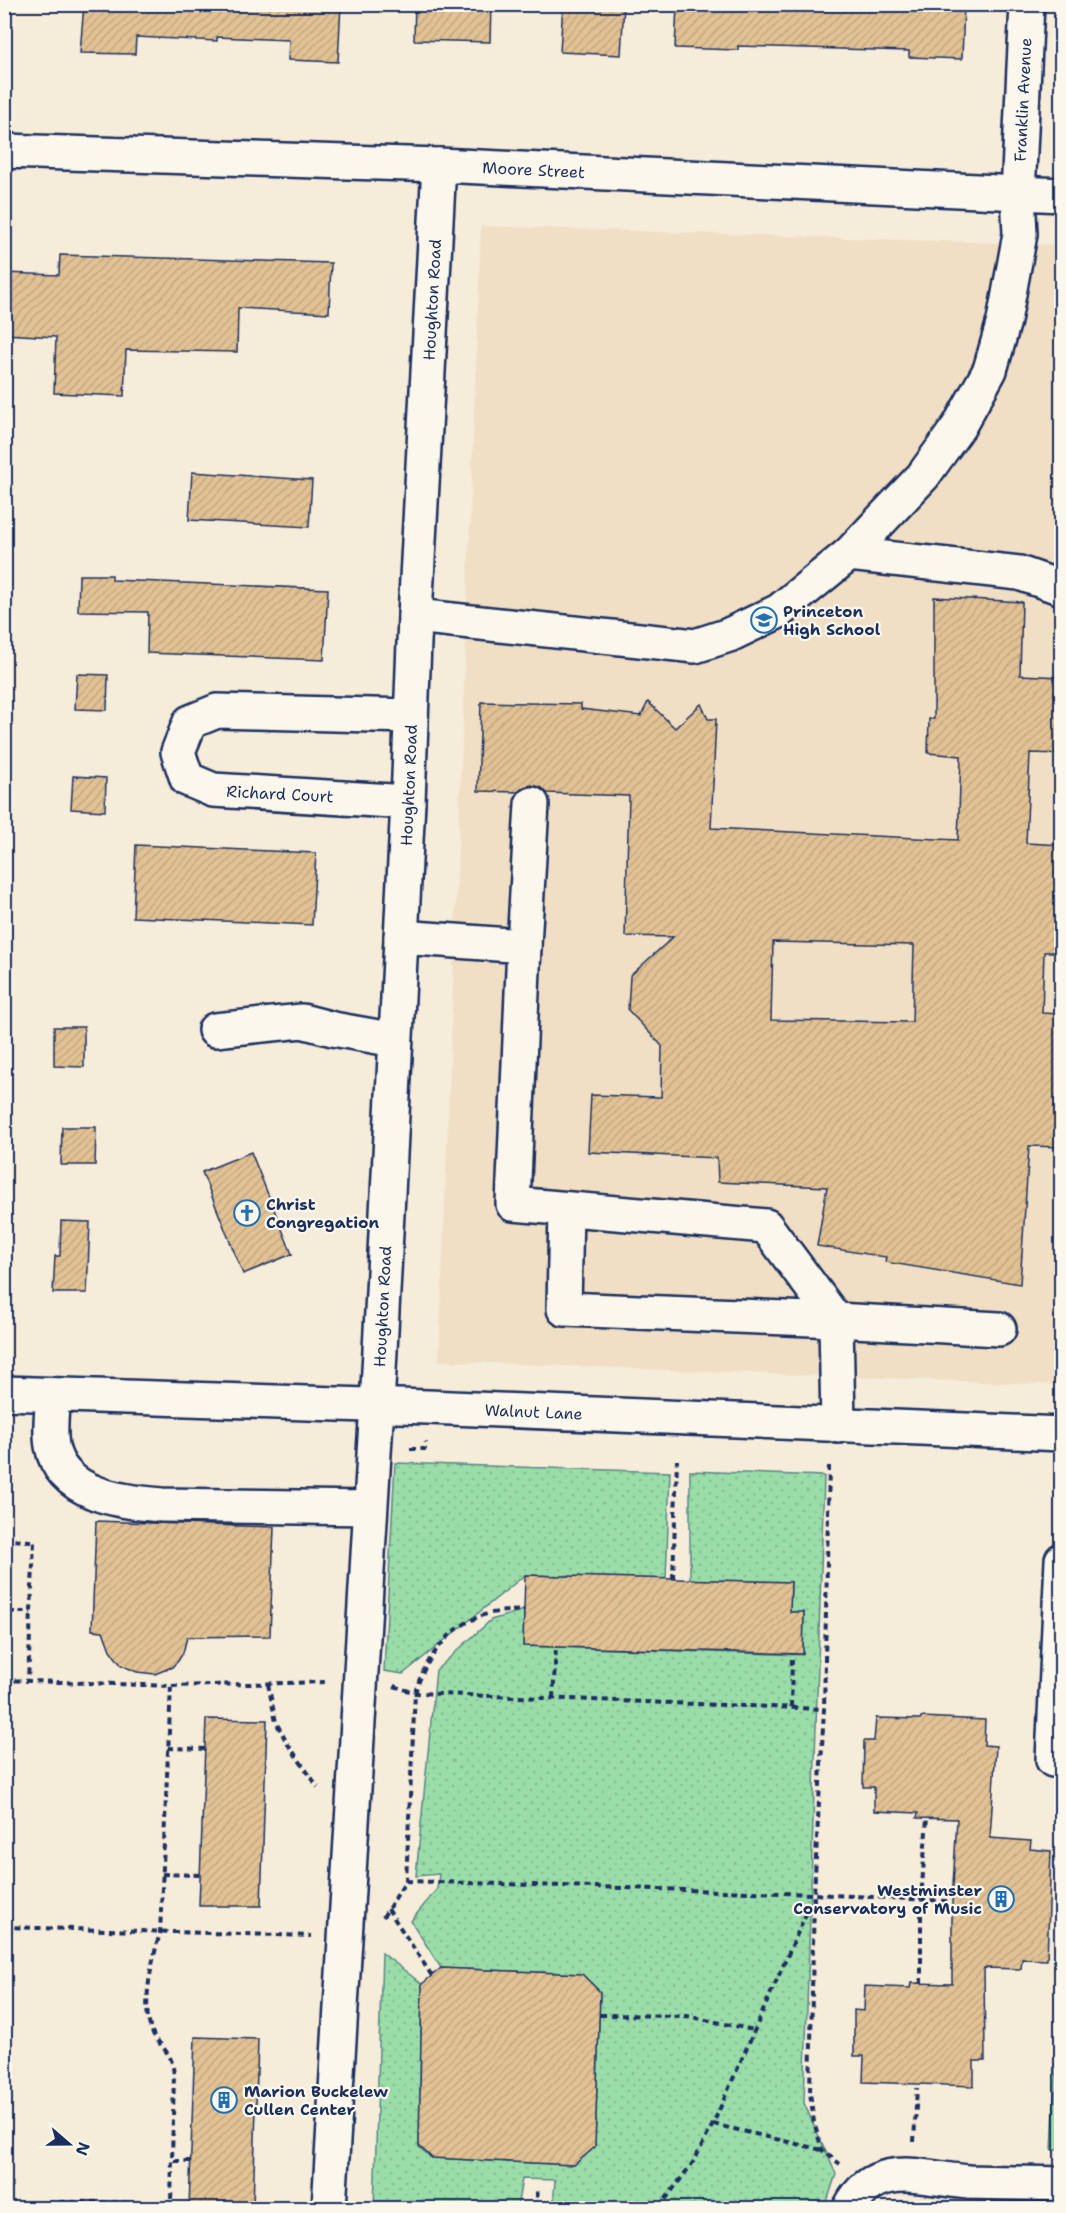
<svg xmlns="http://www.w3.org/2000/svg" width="1066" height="2213" font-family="'Shantell Sans',sans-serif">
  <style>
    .built { fill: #f0dfc5 }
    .grass { fill: url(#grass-dots); stroke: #5a8684; stroke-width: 1.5 }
    .building { fill: url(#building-hatch); stroke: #1b2f5e; stroke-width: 1.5; fill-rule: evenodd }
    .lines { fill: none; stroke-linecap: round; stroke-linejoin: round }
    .minor-casing { stroke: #1b2f5e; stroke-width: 38 }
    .path { stroke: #1b2f5e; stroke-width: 4; stroke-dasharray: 6 4.5; stroke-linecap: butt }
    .minor { stroke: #fbf7ec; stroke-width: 33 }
    .labels { text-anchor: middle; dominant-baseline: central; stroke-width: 4.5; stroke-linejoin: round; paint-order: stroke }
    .street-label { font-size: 16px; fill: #1b2f5e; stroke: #fbf7ec }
    .poi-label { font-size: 16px; font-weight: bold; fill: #1b2f5e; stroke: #fbf7ec; text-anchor: start }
  </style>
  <defs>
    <pattern id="grass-dots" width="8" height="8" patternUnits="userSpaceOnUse" patternTransform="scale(1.5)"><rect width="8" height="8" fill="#9adda9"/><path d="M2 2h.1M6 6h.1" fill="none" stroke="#84be94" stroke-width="1.8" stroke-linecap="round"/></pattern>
    <pattern id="building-hatch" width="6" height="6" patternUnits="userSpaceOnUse" patternTransform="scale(1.5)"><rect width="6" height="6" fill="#e2c294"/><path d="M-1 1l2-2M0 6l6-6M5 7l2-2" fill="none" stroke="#c1a782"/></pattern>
  </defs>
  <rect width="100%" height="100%" fill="#f6ecda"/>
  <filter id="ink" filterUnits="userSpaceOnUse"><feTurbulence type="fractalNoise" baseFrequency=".0167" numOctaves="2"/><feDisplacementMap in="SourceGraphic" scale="12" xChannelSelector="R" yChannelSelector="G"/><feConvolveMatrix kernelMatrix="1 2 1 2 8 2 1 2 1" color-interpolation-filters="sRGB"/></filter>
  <g filter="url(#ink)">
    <path class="built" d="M481 226 1061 245V1385L439 1361Z"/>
    <g class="grass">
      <path d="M395 1463 670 1472 666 1579 525 1575 403 1674 384 1671Z"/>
      <path d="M690 1471 824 1476 804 2103 836 2174 825 2208H553L555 2180 522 2179 517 2208H374L382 1953 422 1984 419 2147 432 2158 574 2165 595 2147 600 1992 581 1974 441 1968 411 1921 437 1889 439 1874 416 1876 436 1670 491 1620 524 1610 523 1646 803 1655 804 1613 790 1612 791 1582 690 1580Z"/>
      <path d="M1061 1966 1062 2150H1052Z"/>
    </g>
    <g class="building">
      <path d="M84 4H341L338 62 288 60 289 40 217 37V41L136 37 135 54 80 53Z"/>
      <path d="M415 4H491L490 42 414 40Z"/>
      <path d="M563 4H624L621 55 560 52Z"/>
      <path d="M964 4 962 59 909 57V51L738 46V50L675 48 677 5Z"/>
      <path d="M60 255 331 263 329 313 238 308 237 352 126 350 124 396 54 393 56 337 4 334V273L59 275Z"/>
      <path d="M192 472 312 480 309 527 189 520Z"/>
      <path d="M79 575H112V580L328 589 324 660 147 653 148 612 78 611Z"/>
      <path d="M934 597 1022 602 1020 675 1062 677V754L1030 753 1026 843 1062 845V952H1044L1042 1013 1062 1014V1147L1029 1146 1020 1284 885 1262 886 1257 817 1246 827 1187 718 1182 717 1158 588 1152 591 1095 661 1097 662 1046 628 1010 630 976 673 937 625 936 629 796 547 793 542 788 532 785 524 787 518 792 478 791 481 702 581 704V709L641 716 648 702 675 728 701 704 708 719H716L711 828 958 840 961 756 928 753 929 719H934ZM773 942 914 945 912 1022 771 1020Z"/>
      <path d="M77 674 108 675 107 710 75 709Z"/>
      <path d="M73 776 106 778 105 811 71 809Z"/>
      <path d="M136 845 316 853 312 925 133 917Z"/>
      <path d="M54 1027H84V1067L54 1066Z"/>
      <path d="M62 1127H96L95 1165H61Z"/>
      <path d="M251 1152 292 1254 243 1274 202 1172Z"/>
      <path d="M61 1221 90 1222 87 1293H53L55 1256H60Z"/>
      <path d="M96 1521 274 1527 270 1636 187 1637 183 1653 178 1661 172 1667 155 1674 137 1672 121 1665 110 1650 103 1631 92 1630Z"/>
      <path d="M525 1575 791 1582 790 1612H804L803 1654 523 1646Z"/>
      <path d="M921 1717 985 1720 984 1745 996 1746 990 1838 1031 1841 1030 1849 1051 1851 1047 1960 1022 1959 1021 1969 984 1968 985 2061H974V2086L863 2082 864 2056H854V2010L864 2011 865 1986 910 1988 911 1983 952 1984V1902L957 1819 917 1818 918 1813 874 1811V1787H863L864 1741H874L876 1718 921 1719Z"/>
      <path d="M206 1719 267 1720 261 1906H199Z"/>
      <path d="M441 1968 582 1974 600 1992 595 2147 574 2165 432 2158 419 2146 422 1984Z"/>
      <path d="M195 2037 258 2039 253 2208H189Z"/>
    </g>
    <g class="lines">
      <g class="minor-casing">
        <g id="minor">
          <path id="s1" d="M4 151 439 165 1062 195"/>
          <path d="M849 554 1019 573 1062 588"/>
          <path id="s2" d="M415 616 695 646 729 635 779 611 849 554 923 476 959 426 990 370 1004 321 1020 234 1018 194 1027 4"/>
          <path d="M408 802 213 790 187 779 178 752 190 722 217 711 411 716"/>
          <path d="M401 937 524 946 513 1204 766 1226 836 1320 838 1426"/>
          <path d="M524 946 532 804"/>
          <path d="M215 1030 302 1021 333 1029 395 1040"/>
          <path d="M566 1209 564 1309 836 1320 999 1329"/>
          <path id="s3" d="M4 1393 428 1407 1062 1434"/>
          <path d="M53 1395C52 1411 49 1429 52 1446 61 1495 122 1502 162 1505L370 1508"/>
          <path d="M1053 1760 1062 1560"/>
          <path id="s4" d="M329 2208 379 1370 408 802 415 616 439 165"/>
          <path d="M850 2208C875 2158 925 2179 969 2182 1000 2183 1031 2183 1062 2184"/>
        </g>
      </g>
      <g class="path">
        <path d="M410 1449H425L426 1442"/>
        <path d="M829 1466 824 1709 814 1894 810 2093 814 2122 822 2150 840 2164"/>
        <path d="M4 1540 34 1541 28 1681"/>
        <path d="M673 1579 677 1460"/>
        <path d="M9 1612H31"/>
        <path d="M4 1680 171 1686 325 1682"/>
        <path d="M268 1684 276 1722 287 1743 318 1787"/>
        <path d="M394 1686 415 1693 824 1709"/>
        <path d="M553 1698 556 1647"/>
        <path d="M791 1707 792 1654"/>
        <path d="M168 1748 205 1749"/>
        <path d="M162 1874 201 1875"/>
        <path d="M406 1881 814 1894 948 1901"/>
        <path d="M388 1909 432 1976"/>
        <path d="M383 1917 406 1881 415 1693C425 1658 451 1624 487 1614 499 1611 512 1611 524 1610"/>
        <path d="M4 1927 311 1936"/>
        <path d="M921 1984V1900L927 1818"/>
        <path d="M600 2015 687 2016 754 2030"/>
        <path d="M713 2124 822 2150"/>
        <path d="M914 2142 917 2088"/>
        <path d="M174 2161H191"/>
        <path d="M55 2208V2202L171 2203 174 2074C173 2069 173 2064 171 2060 167 2049 155 2041 151 2029 141 2005 153 1957 160 1933L171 1686"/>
        <path d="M537 2208V2188"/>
        <path d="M659 2208 694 2161 713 2124 813 1898"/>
      </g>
      <use href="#minor" class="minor"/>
    </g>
  </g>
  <defs>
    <g id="school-ring" transform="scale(1.35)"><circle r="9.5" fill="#fbf7ec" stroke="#1f6fb2" stroke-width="1.5"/><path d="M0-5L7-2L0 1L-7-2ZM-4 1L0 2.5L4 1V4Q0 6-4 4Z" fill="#1f6fb2"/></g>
    <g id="church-ring" transform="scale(1.35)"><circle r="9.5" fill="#fbf7ec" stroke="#1f6fb2" stroke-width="1.5"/><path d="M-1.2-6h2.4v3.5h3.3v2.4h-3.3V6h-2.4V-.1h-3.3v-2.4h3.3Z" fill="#1f6fb2"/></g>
    <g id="building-ring" transform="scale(1.35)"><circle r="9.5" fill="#fbf7ec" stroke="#1f6fb2" stroke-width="1.5"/><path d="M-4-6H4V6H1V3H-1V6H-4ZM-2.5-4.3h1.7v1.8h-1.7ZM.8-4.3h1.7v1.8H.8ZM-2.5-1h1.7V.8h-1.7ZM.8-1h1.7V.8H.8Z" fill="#1f6fb2"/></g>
  </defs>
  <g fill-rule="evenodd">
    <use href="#school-ring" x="764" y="620"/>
    <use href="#church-ring" x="247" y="1213"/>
    <use href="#building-ring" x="1001" y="1899"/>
    <use href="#building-ring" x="224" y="2100"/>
  </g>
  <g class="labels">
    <g class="street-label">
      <text stroke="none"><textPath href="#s2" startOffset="970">Franklin Avenue</textPath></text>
      <text stroke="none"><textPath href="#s1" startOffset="530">Moore Street</textPath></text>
      <text stroke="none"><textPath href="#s4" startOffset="1911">Houghton Road</textPath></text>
      <text stroke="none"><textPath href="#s4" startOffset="1425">Houghton Road</textPath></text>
      <text transform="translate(280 794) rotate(3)">Richard Court</text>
      <text stroke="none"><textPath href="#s4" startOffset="903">Houghton Road</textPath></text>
      <text stroke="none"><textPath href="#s3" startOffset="530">Walnut Lane</textPath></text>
    </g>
    <g class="poi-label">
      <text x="783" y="611">Princeton<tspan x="783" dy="18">High School</tspan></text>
      <text x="266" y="1204">Christ<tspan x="266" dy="18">Congregation</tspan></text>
      <text x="982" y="1890" text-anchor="end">Westminster<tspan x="982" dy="18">Conservatory of Music</tspan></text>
      <text x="244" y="2091">Marion Buckelew<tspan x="244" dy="18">Cullen Center</tspan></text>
    </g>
  </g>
  <rect width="1066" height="2213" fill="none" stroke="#fbf7ec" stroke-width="24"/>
  <rect x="12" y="12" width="1042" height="2189" fill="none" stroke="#1b2f5e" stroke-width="2" filter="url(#ink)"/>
  <g transform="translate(69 2144) rotate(110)" stroke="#fbf7ec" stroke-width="4.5" paint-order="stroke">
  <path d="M0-4.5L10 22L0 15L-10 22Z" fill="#1b2f5e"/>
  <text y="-9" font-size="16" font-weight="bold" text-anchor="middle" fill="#1b2f5e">N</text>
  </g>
</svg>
